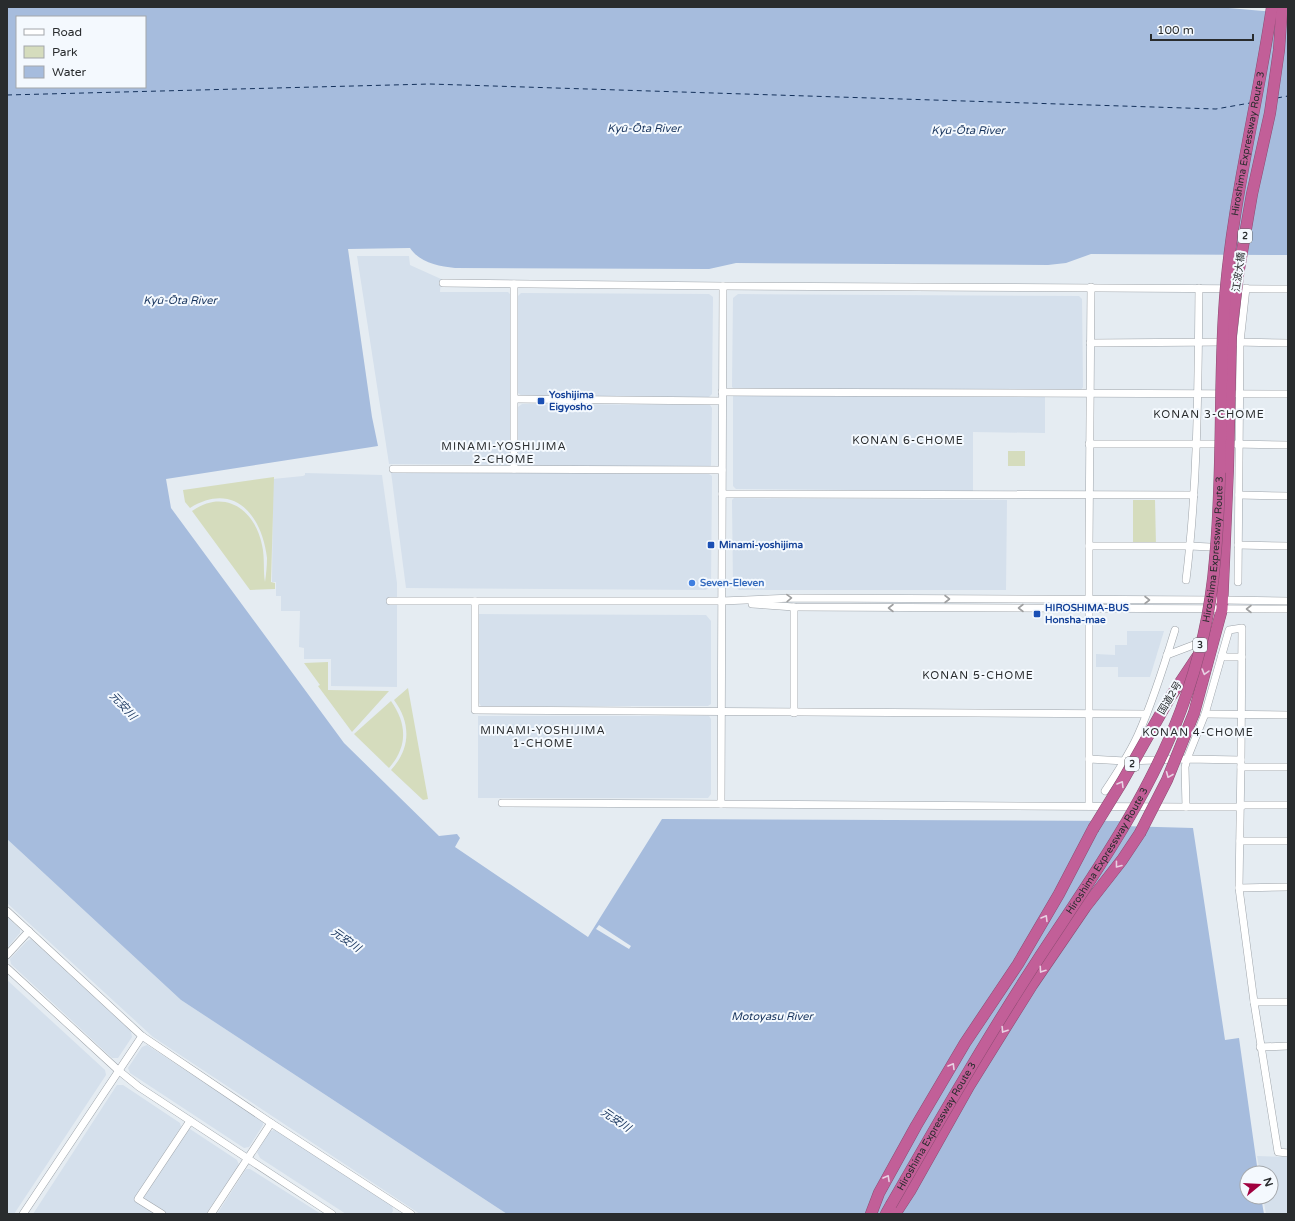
<svg xmlns="http://www.w3.org/2000/svg" width="1295" height="1221" font-family="'Varela Round','Noto Sans JP',sans-serif">
  <style>
    .built { fill: #d5e0ec }
    .green { fill: #d5dcbd }
    .water { fill: #a6bcdd; fill-rule: evenodd }
    .pier { fill: #e5ecf2 }
    .lines { fill: none; stroke-linecap: round; stroke-linejoin: round }
    .ferry { stroke: #14315b; stroke-width: 1; stroke-dasharray: 5 4; stroke-linecap: butt }
    .minor-casing { stroke: #9ea4aa; stroke-width: 8 }
    .highway-casing { stroke: #8c4d73; stroke-width: 12 }
    .minor { stroke: #fff; stroke-width: 7 }
    .highway { stroke: #c25f98; stroke-width: 11 }
    .highway-bridge-casing { stroke: #8c4d73; stroke-width: 12; stroke-linecap: butt }
    .highway-bridge { stroke: #c25f98; stroke-width: 11 }
    .oneway { stroke: #9fa0a1 }
    .oneway2 { stroke: #e8d2e4 }
    .transit-dot { fill: #1a4fb4; stroke: #f4f9fe; stroke-width: 1.5 }
    .shop-dot { fill: #3f7fe0; stroke: #f4f9fe; stroke-width: 1.5 }
    .labels { text-anchor: middle; dominant-baseline: central; stroke-width: 4; stroke-linejoin: round; paint-order: stroke }
    .shield { fill: #f4f9fe; stroke: #666a6c; stroke-width: 1 }
    .shield-label { font-size: 9px; font-weight: bold; fill: #292c2e }
    .street-label { font-size: 10px; fill: #292c2e; stroke: #f4f9fe }
    .transit-label { font-size: 10px; font-weight: bold; fill: #164399; stroke: #f4f9fe; text-anchor: start }
    .shop-label { font-size: 10px; font-weight: bold; fill: #366cbe; stroke: #f4f9fe; text-anchor: start }
    .water-label { font-size: 11px; font-style: italic; fill: #14315b; stroke: #f4f9fe }
    .neighbourhood-label { font-size: 11px; letter-spacing: 1px; fill: #292c2e; stroke: #f4f9fe }
  </style>
  <rect width="100%" height="100%" fill="#e5ecf2"/>
  <g class="built">
    <path d="M357 256H409L410 265 441 279 440 292H508L511 295 510 462 507 465 389 464Z"/>
    <path d="M521 293 709 294 713 297 712 394 709 397 522 396 518 393V296Z"/>
    <path d="M738 294 1079 296 1082 299 1083 387 1080 391 734 389 732 387 733 298Z"/>
    <path d="M735 395 1045 396V433L973 432V491L736 489 733 486V396Z"/>
    <path d="M522 404 710 405 712 408 711 465 710 467 522 466 518 462V407Z"/>
    <path d="M391 472 709 474 712 476 711 585 706 590 406 588Z"/>
    <path d="M305 473 382 475 397 583V687L331 686V659H304V648L299 647 300 611H281V596H276V582H272L273 479 303 476 305 475Z"/>
    <path d="M734 498 1007 500 1006 590H739L733 585 732 500Z"/>
    <path d="M478 614 706 615 711 621V704L708 706H481L479 703Z"/>
    <path d="M1127 631H1164L1150 677H1118V667H1096V654L1115 655V645H1127Z"/>
    <path d="M478 716H709L711 719V794L708 798H478Z"/>
    <path d="M7 839 181 1000 507 1214H420L153 1037 7 903Z"/>
    <path d="M7 917 20 929V933L7 948Z"/>
    <path d="M31 939 131 1031 132 1037 118 1058H112L11 964 10 959 27 941Z"/>
    <path d="M7 980 105 1070 106 1075 14 1214H7Z"/>
    <path d="M147 1045 263 1121V1125L249 1147 244 1148 130 1073 128 1068 142 1047Z"/>
    <path d="M117 1085H123L180 1123 181 1127 135 1199 158 1214H33Z"/>
    <path d="M190 1129 237 1160 239 1165 206 1214H166L143 1199V1196L186 1130Z"/>
    <path d="M275 1130 392 1205 393 1211 391 1214H346L260 1158 257 1152 270 1131Z"/>
    <path d="M1257 1156 1288 1157V1214H1266L1263 1197H1271V1173H1260Z"/>
    <path d="M246 1169H250L321 1214H217Z"/>
  </g>
  <g class="green">
    <rect x="1008" y="451" width="17" height="15"/>
    <path d="M274 477 271 582 275 583V589L250 590 192 511C225 488 255 510 262 545 265 558 263 571 265 582 266 575 267 566 267 558 262 515 234 481 190 508L185 502 183 490Z"/>
    <path d="M1133 500H1155L1156 545H1133Z"/>
    <path d="M328 662V690L389 691 352 732 318 686 320 685 304 663Z"/>
    <path d="M408 688 428 799 423 800 391 770C411 748 411 723 394 700Z"/>
    <path d="M391 701C407 724 408 746 389 768L354 734Z"/>
  </g>
  <path class="water" d="M7 7H1152L1163 8V7H1217L1288 13V255L1091 254 1066 263 1048 265 736 263 709 269 455 268C438 266 420 263 410 248L348 249 372 417 378 446 166 479 171 508 344 743 439 836 457 834 460 838 455 847 588 937 662 819 1121 821 1122 826 1193 828 1225 1040 1239 1038 1258 1173H1247V1197H1261L1264 1214H507L181 1000 7 839ZM17 17H145V87H17Z"/>
  <path class="pier" d="M599 925 631 946 629 949 596 929Z"/>
  <g class="lines">
    <g class="ferry">
      <path d="M7 95 430 84 1216 109 1250 103"/>
      <path d="M1277 98 1288 96"/>
    </g>
    <g class="minor-casing">
      <g id="minor">
        <path d="M443 283 723 286 1288 289"/>
        <path d="M514 284V469"/>
        <path d="M723 286 721 804 1186 807H1240L1244 805H1288"/>
        <path d="M1236 342 1288 343"/>
        <path d="M1090 343 1226 342"/>
        <path d="M722 392 1288 394"/>
        <path d="M515 399 722 401"/>
        <path d="M1089 444H1223"/>
        <path d="M1234 444 1288 445"/>
        <path d="M393 469 722 470"/>
        <path d="M722 494 1194 495"/>
        <path d="M1239 495 1288 496"/>
        <path d="M1238 545 1288 546"/>
        <path d="M1089 546H1190L1210 547 1218 550"/>
        <path d="M1186 580C1198 483 1198 385 1199 288"/>
        <path d="M1238 582 1240 342 1246 288"/>
        <path d="M390 601H722L793 598 1223 600 1288 601"/>
        <path d="M475 601V710L1146 714"/>
        <path d="M752 604 794 607 1288 609"/>
        <path d="M794 607V713"/>
        <path d="M1167 655 1204 641"/>
        <path d="M1222 655 1226 657H1242"/>
        <path d="M1205 714 1288 715"/>
        <path d="M1089 759 1125 761 1187 759 1241 760"/>
        <path d="M1241 767H1288"/>
        <path d="M1105 791C1117 773 1129 755 1138 735 1153 701 1164 666 1175 630"/>
        <path d="M502 803 721 804"/>
        <path d="M1089 806V546L1091 287"/>
        <path d="M1186 807 1185 767 1187 759 1205 714 1229 630 1242 628 1241 760 1239 888 1254 1002 1278 1152 1288 1153"/>
        <path d="M1240 841H1288"/>
        <path d="M1239 888 1288 887"/>
        <path d="M7 911 142 1036 271 1123 411 1214"/>
        <path d="M7 955 29 931"/>
        <path d="M7 968 118 1070 139 1087 332 1214"/>
        <path d="M1254 1002H1288"/>
        <path d="M1260 1047 1288 1046"/>
        <path d="M23 1214 142 1036"/>
        <path d="M162 1214 138 1199 190 1121"/>
        <path d="M211 1214 271 1123"/>
      </g>
    </g>
    <g class="highway-casing">
      <g id="highway">
        <path d="M1169 699 1197 657"/>
        <path d="M1194 713 1222 609 1228 468"/>
        <path d="M871 1214 879 1193 916 1126 965 1043 1018 964 1059 894 1093 829"/>
        <path d="M886 1214 891 1205"/>
        <path d="M895 1214 910 1191 969 1086 1032 985 1086 906 1122 860 1140 833"/>
      </g>
    </g>
    <use href="#minor" class="minor"/>
    <use href="#highway" class="highway"/>
    <g class="highway-bridge-casing">
      <g id="highway-bridge">
        <path d="M1228 468 1231 335 1238 275 1252 194 1270 113 1279 50 1282 7"/>
        <path d="M1093 829 1122 782 1169 699"/>
        <path d="M1140 833 1167 780 1194 713"/>
        <path id="s1" d="M891 1205C938 1123 985 1041 1037 961 1090 880 1147 801 1181 710 1199 662 1211 610 1215 559 1223 477 1219 395 1224 313 1230 210 1257 109 1272 7"/>
      </g>
    </g>
    <use href="#highway-bridge" class="highway-bridge"/>
  </g>
  <defs><path id="oneway-chevron" d="M-2-3.5L2.5 0L-2 3.5" fill="none" stroke-width="1.6" stroke-linecap="round" stroke-linejoin="round"/></defs>
  <g class="oneway">
    <use href="#oneway-chevron" transform="translate(789 598) rotate(-2)"/>
    <use href="#oneway-chevron" transform="translate(947 599)"/>
    <use href="#oneway-chevron" transform="translate(1147 600)"/>
    <use href="#oneway-chevron" transform="translate(891 608) rotate(-180)"/>
    <use href="#oneway-chevron" transform="translate(1021 608) rotate(-180)"/>
    <use href="#oneway-chevron" transform="translate(1249 609) rotate(-180)"/>
  </g>
  <g class="oneway2">
    <use href="#oneway-chevron" transform="translate(1205 672) rotate(106)"/>
    <use href="#oneway-chevron" transform="translate(1169 775) rotate(112)"/>
    <use href="#oneway-chevron" transform="translate(1121 784) rotate(-59)"/>
    <use href="#oneway-chevron" transform="translate(1118 865) rotate(128)"/>
    <use href="#oneway-chevron" transform="translate(1045 918) rotate(-59)"/>
    <use href="#oneway-chevron" transform="translate(1042 970) rotate(124)"/>
    <use href="#oneway-chevron" transform="translate(1004 1030) rotate(122)"/>
    <use href="#oneway-chevron" transform="translate(952 1066) rotate(-59)"/>
    <use href="#oneway-chevron" transform="translate(887 1178) rotate(-61)"/>
  </g>
  <g class="transit-dot">
    <rect x="537" y="397" width="8" height="8" rx="2"/>
    <rect x="707" y="541" width="8" height="8" rx="2"/>
    <rect x="1033" y="610" width="8" height="8" rx="2"/>
  </g>
  <circle class="shop-dot" cx="692" cy="583" r="4"/>
  <g class="labels">
    <g class="shield">
      <rect x="1238" y="229" width="14" height="14" rx="3"/>
      <rect x="1193" y="638" width="14" height="14" rx="3"/>
      <rect x="1125" y="757" width="14" height="14" rx="3"/>
    </g>
    <g class="shield-label">
      <text x="1245" y="236">2</text>
      <text x="1200" y="645">3</text>
      <text x="1132" y="764">2</text>
    </g>
    <g class="street-label">
      <text stroke="none"><textPath href="#s1" startOffset="1147">Hiroshima Expressway Route 3</textPath></text>
      <text transform="translate(1239 272) rotate(-82)">江波大橋</text>
      <text stroke="none"><textPath href="#s1" startOffset="739">Hiroshima Expressway Route 3</textPath></text>
      <text transform="translate(1170 698) rotate(-59)">国道2号</text>
      <text stroke="none"><textPath href="#s1" startOffset="415">Hiroshima Expressway Route 3</textPath></text>
      <text stroke="none"><textPath href="#s1" startOffset="91">Hiroshima Expressway Route 3</textPath></text>
    </g>
    <g class="transit-label">
      <text x="549" y="395">Yoshijima<tspan x="549" dy="12">Eigyosho</tspan></text>
      <text x="719" y="545">Minami-yoshijima</text>
      <text x="1045" y="608">HIROSHIMA-BUS<tspan x="1045" dy="12">Honsha-mae</tspan></text>
    </g>
    <g class="shop-label">
      <text x="700" y="583">Seven-Eleven</text>
    </g>
    <g class="water-label">
      <text x="644" y="128">Kyū-Ōta River</text>
      <text x="968" y="130">Kyū-Ōta River</text>
      <text x="180" y="300">Kyū-Ōta River</text>
      <text transform="translate(123 706) rotate(47)">元安川</text>
      <text transform="translate(346 940) rotate(35)">元安川</text>
      <text x="772" y="1016">Motoyasu River</text>
      <text transform="translate(616 1120) rotate(34)">元安川</text>
    </g>
    <g class="neighbourhood-label">
      <text x="1209" y="414">KONAN 3-CHOME</text>
      <text x="908" y="440">KONAN 6-CHOME</text>
      <text x="504" y="446">MINAMI-YOSHIJIMA<tspan x="504" dy="13">2-CHOME</tspan></text>
      <text x="978" y="675">KONAN 5-CHOME</text>
      <text x="543" y="730">MINAMI-YOSHIJIMA<tspan x="543" dy="13">1-CHOME</tspan></text>
      <text x="1198" y="732">KONAN 4-CHOME</text>
    </g>
  </g>
  <rect width="1295" height="1221" fill="none" stroke="#292c2e" stroke-width="16"/>
  <rect x="16" y="16" width="130" height="72" fill="#f4f9fe" stroke="#a3a7ab"/>
  <rect x="24" y="29" width="20" height="6" fill="#ffffff" stroke="#a3a7ab"/>
  <text x="52" y="36" font-size="12" fill="#292c2e">Road</text>
  <rect x="24" y="46" width="20" height="12" fill="#d5dcbd" stroke="#a3a7ab"/>
  <text x="52" y="56" font-size="12" fill="#292c2e">Park</text>
  <rect x="24" y="66" width="20" height="12" fill="#a6bcdd" stroke="#a3a7ab"/>
  <text x="52" y="76" font-size="12" fill="#292c2e">Water</text>
  <g transform="translate(1259 1185) rotate(72)"><circle r="19" fill="#f4f9fe" stroke="#a3a7ab"/>
  <path d="M0-3L7 15L0 10L-7 15Z" fill="#a0003f"/>
  <text y="-6" font-size="11" font-weight="bold" text-anchor="middle" fill="#292c2e">N</text>
  </g>
  <path d="M1151 34v6h102v-6" fill="none" stroke="#292c2e" stroke-width="2"/>
  <text x="1157" y="34" font-size="12" fill="#292c2e" stroke="#f4f9fe" stroke-width="3" paint-order="stroke">100 m</text>
</svg>
